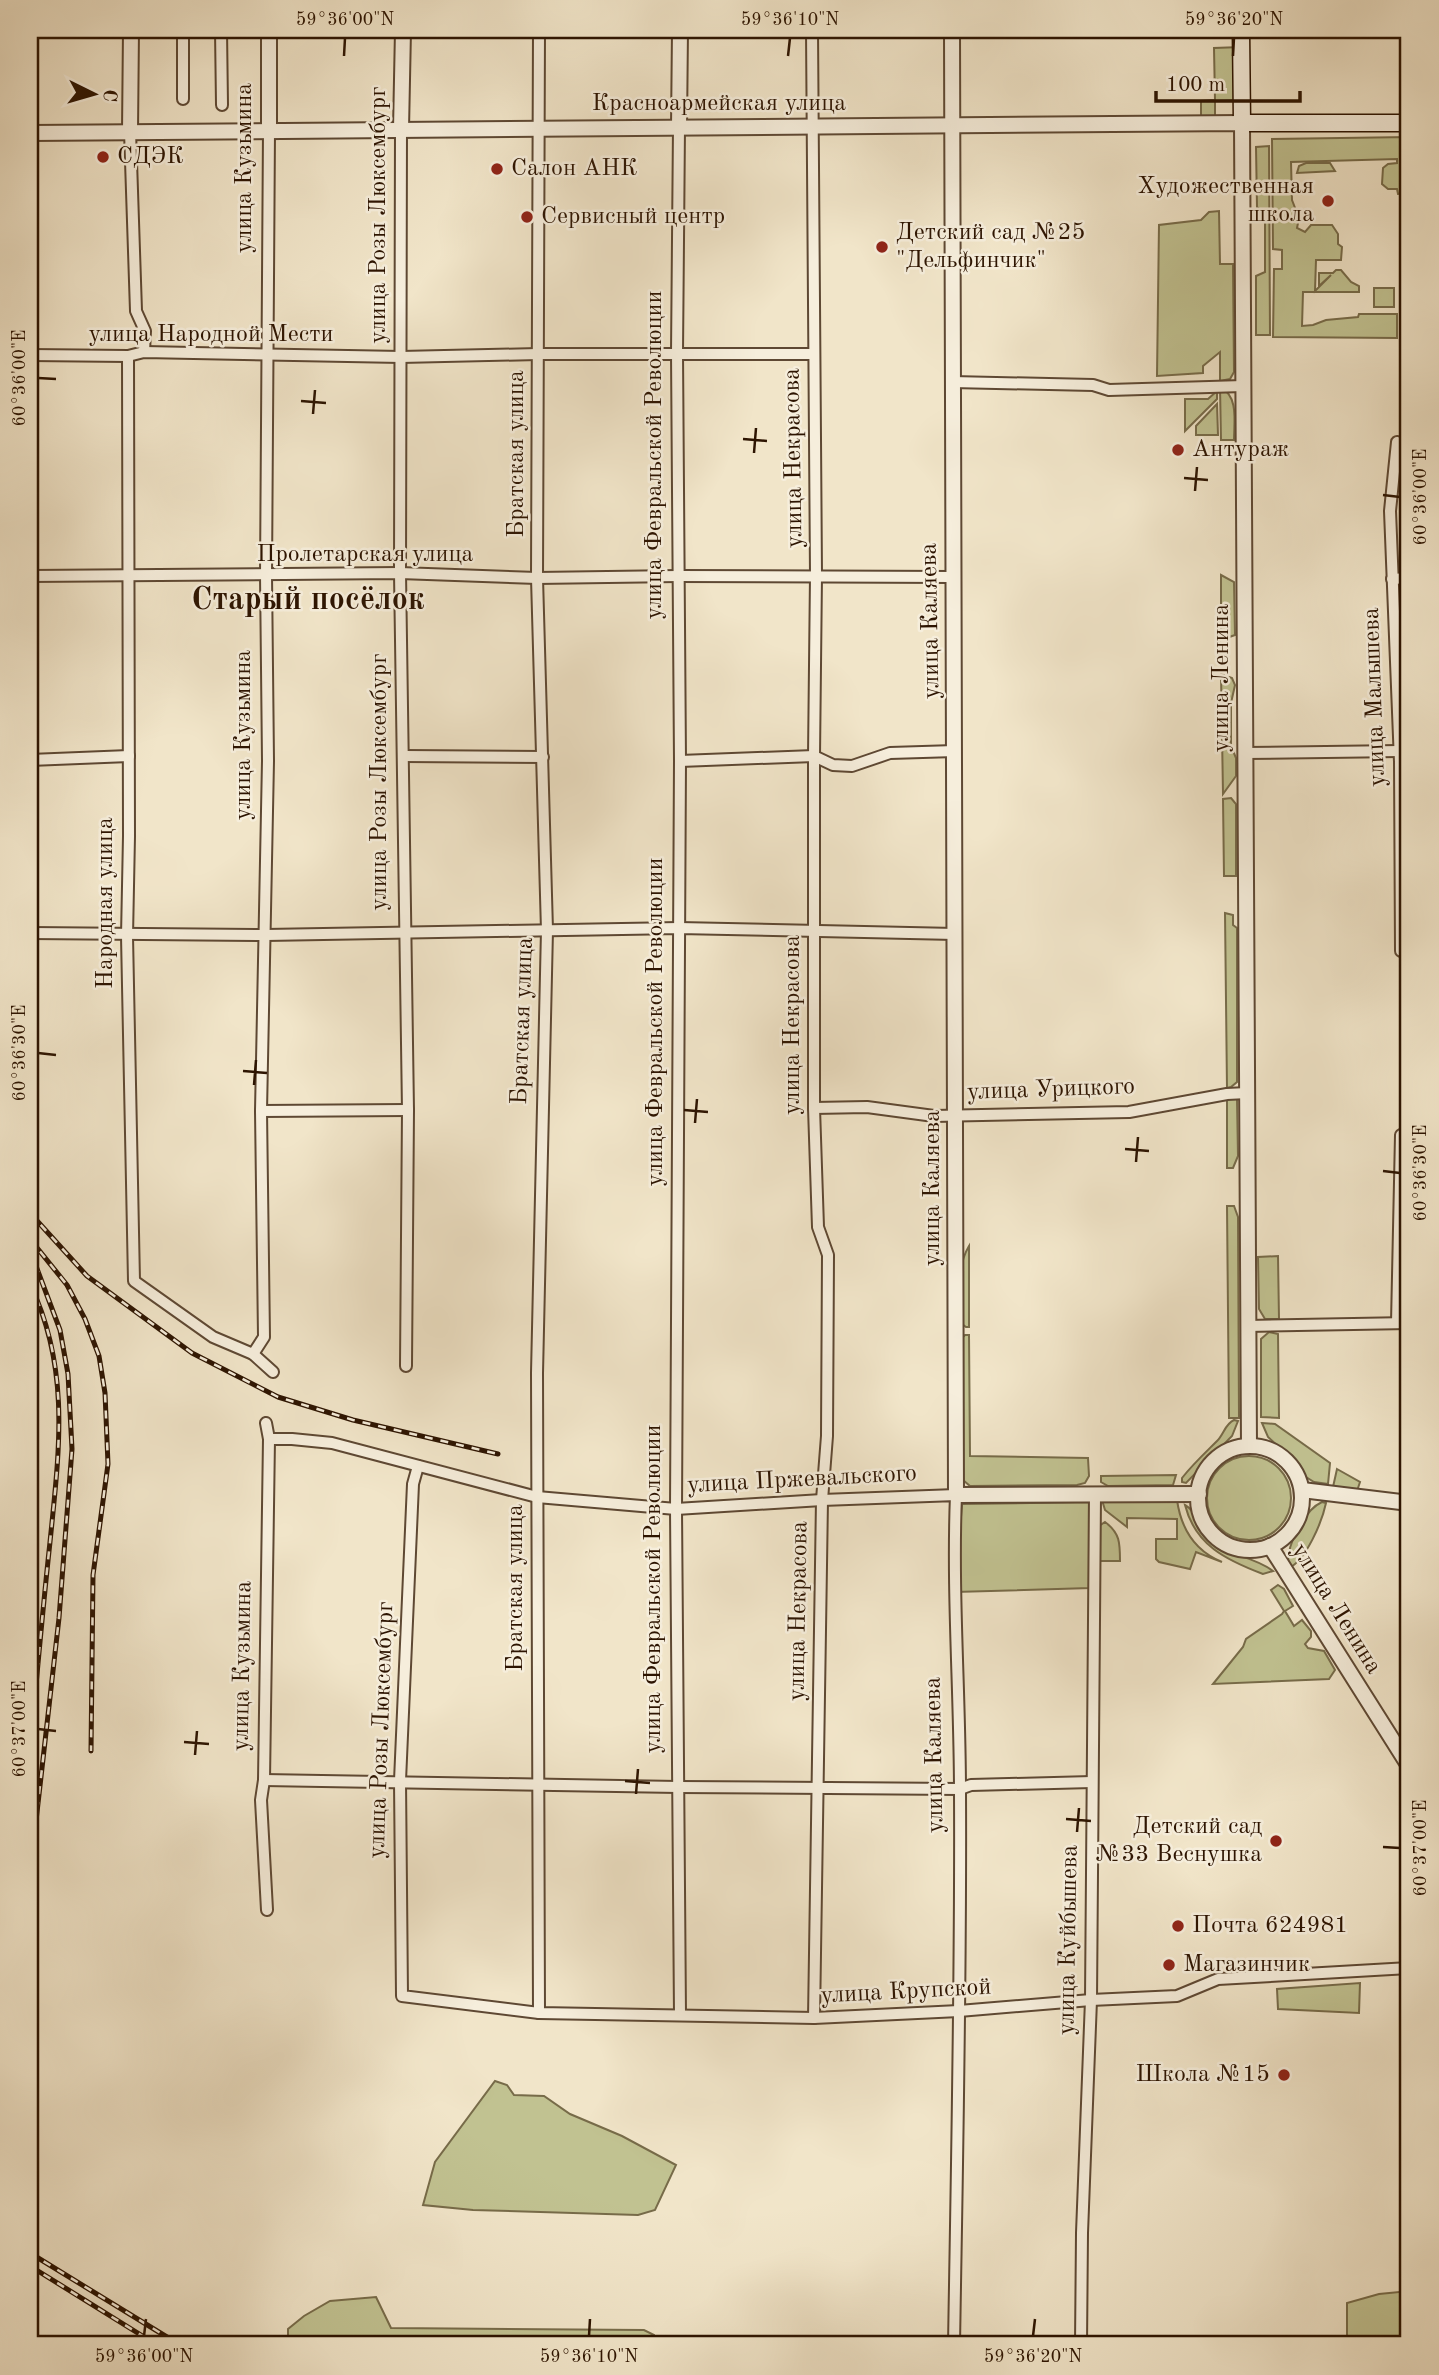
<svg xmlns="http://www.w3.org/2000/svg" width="1439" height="2375" font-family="'Old Standard TT',serif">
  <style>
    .green { fill: #c1c291; stroke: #776b49; stroke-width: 2 }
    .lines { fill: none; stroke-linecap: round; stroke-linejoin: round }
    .minor-casing { stroke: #5e4833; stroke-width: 14 }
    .tertiary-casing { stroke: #5e4833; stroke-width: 18 }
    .secondary-casing { stroke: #2d1401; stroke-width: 19 }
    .minor { stroke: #f6eedc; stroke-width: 10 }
    .tertiary { stroke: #f6eedc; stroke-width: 14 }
    .secondary { stroke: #f6eedc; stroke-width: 16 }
    .rail-casing { stroke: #2d1401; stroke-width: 5 }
    .rail { stroke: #f6eedc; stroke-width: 2.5; stroke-dasharray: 8; stroke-linecap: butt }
    .ticks { fill: none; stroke: #2d1401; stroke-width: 2.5 }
    .poi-dot { fill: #8f2418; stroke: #f6eedc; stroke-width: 2.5 }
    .labels { text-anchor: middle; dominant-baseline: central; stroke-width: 5; stroke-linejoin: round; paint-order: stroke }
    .street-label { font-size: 24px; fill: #2d1401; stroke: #f6eedc }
    .poi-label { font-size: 24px; fill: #2d1401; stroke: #f6eedc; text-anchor: start }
    .district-label { font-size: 32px; font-weight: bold; fill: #2d1401; stroke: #f6eedc }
    .neatline { fill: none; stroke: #2d1401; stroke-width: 2.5 }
    .ticks-label { font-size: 18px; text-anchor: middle; fill: #2d1401 }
  </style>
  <rect width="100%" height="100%" fill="#f1e5c9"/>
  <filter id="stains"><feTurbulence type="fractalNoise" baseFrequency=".00286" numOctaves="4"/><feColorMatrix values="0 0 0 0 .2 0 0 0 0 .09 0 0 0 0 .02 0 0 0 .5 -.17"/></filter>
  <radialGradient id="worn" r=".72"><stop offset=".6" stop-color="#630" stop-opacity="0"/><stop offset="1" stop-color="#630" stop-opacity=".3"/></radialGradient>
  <g class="green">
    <path d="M1241 47 1242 100 1215 101V118H1201V101L1215 100 1214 48Z"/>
    <path d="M1409 137V193L1398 194 1397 189H1388L1382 184 1383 168 1388 164 1397 163V159L1291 162 1292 200 1299 218 1297 228 1305 232 1311 225H1332L1338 234V244L1342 247 1341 260H1316L1315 291 1331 275 1319 286V273H1333L1336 270H1341L1351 282 1359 286V292H1303L1302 326 1313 325 1326 320 1358 317 1359 314H1397V338L1273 337 1274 269H1282V250L1273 249 1272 139Z"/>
    <path d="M1269 146 1270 335H1256V276L1265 272V214L1257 207 1256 147Z"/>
    <path d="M1306 163H1330L1335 171 1297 173 1299 166Z"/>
    <path d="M1219 211 1220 264H1233L1234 372 1230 379 1220 381V352L1203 366V373L1157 376 1159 225 1201 220 1209 212Z"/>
    <rect x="1374" y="288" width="20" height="19"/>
    <path d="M1220 387C1239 396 1234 422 1234 440H1221Z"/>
    <path d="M1217 391V399L1185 431V399H1208Z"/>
    <path d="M1217 404 1218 435H1196V426Z"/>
    <path d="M1221 575 1234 582 1235 635 1221 640Z"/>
    <path d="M1221 674 1232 678 1235 685 1231 703V746L1236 758V776L1223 794Z"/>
    <path d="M1231 798 1236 804V876H1224L1223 799Z"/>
    <path d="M1225 913 1233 915V925L1237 928V1082L1231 1087 1227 1088Z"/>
    <path d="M1227 1099H1237L1238 1156 1233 1168H1227Z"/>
    <path d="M1227 1206H1234L1238 1217 1239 1418H1229Z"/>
    <path d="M969 1246V1327H966L962 1324C961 1298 955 1269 969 1246Z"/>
    <path d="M1278 1256 1279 1319H1265L1259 1309 1258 1257Z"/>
    <path d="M1269 1332 1278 1334 1279 1418 1261 1417V1339Z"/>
    <path d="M965 1335H969L970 1456 1088 1458 1089 1476 1085 1483 1077 1485 970 1486 963 1480 962 1338Z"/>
    <path d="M1234 1420 1238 1421 1232 1436 1186 1483 1182 1482V1478C1193 1464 1205 1453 1217 1441 1224 1434 1225 1424 1234 1420Z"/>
    <path d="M1262 1423 1275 1424 1330 1463 1328 1484 1314 1482 1306 1477 1291 1458 1268 1437Z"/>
    <circle cx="1249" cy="1498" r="42"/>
    <path d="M1337 1469 1360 1482 1355 1497 1333 1487Z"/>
    <path d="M1176 1475 1173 1485 1108 1486 1101 1482V1476Z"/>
    <path d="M1102 1500H1177C1181 1528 1195 1551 1222 1562L1196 1552 1190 1569 1159 1562 1156 1559V1539H1177V1519L1127 1518V1527L1105 1510Z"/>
    <path d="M1090 1502V1588L955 1592 962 1504Z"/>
    <path d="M1322 1502 1326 1503C1322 1522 1306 1560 1289 1568 1284 1549 1304 1510 1322 1502Z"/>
    <path d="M1185 1505C1197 1511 1198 1530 1209 1540 1226 1556 1252 1555 1273 1571L1263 1574C1226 1560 1195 1545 1185 1505Z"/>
    <path d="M1105 1522C1120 1533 1120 1543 1120 1561H1099V1526Z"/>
    <path d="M1278 1585 1284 1589 1293 1606 1285 1611 1294 1626 1302 1620 1311 1631V1637L1305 1644 1308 1648 1324 1651 1335 1670 1329 1679 1213 1684 1243 1647 1246 1639 1282 1614 1284 1611 1271 1590Z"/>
    <path d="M1360 1983 1359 2013 1278 2009 1277 1989Z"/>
    <path d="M495 2081 507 2085 514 2095 544 2096 570 2114 622 2136 676 2165 655 2210 638 2215 473 2210 423 2205 435 2162Z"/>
    <path d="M1409 2291V2345H1347V2303L1379 2294Z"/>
    <path d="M376 2297 391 2328 644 2330 654 2335 657 2345H283L288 2337V2329L304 2316 330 2301Z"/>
  </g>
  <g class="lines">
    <g class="minor-casing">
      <g id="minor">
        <path d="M221 30 222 105"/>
        <path d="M539 30 537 578 547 930 537 1373 539 2013"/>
        <path d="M812 30 816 575 814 756V1108L818 1227 828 1255 827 1436 822 1500 814 2018"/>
        <path d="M183 99V30"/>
        <path d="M679 127 677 353 680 761 676 1509 680 2014"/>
        <path d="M401 129 400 573 408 1110 406 1366"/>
        <path d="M130 131 136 311 145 331 144 352"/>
        <path d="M30 355 128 356 144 352 401 357 538 354H813"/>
        <path d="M128 356 129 836 127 936 134 1281 213 1337 253 1354 273 1372"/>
        <path d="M952 382 1093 385 1109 390 1243 386"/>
        <path d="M1397 442 1390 511 1400 762 1401 951"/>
        <path d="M30 576 400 573 537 578 678 576 953 577"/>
        <path d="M1392 579 1409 578"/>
        <path d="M1245 753 1400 751"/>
        <path d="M404 756 543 757"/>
        <path d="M30 760 129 756"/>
        <path d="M680 761 814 756 833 765 852 766 890 753 955 751"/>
        <path d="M30 933 266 935 679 928 955 934"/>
        <path d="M814 1108 867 1107 934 1116 1129 1112 1227 1094 1247 1093"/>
        <path d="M261 1111 408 1110"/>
        <path d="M1397 1323 1401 1135"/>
        <path d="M1248 1326 1409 1323"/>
        <path d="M253 1354 264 1337 261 1111 268 761 266 575 269 130"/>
        <path d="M266 1423 269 1439 264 1780 261 1800 267 1910"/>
        <path d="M269 1439H292L332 1443 537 1497 676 1509 822 1500 956 1495C952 1594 960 1693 960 1793 961 1977 957 2161 954 2345"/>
        <path d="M418 1466 413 1484 400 1781 402 1996 539 2013 814 2018 959 2011 1091 2000 1177 1996 1218 1979 1409 1968"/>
        <path d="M264 1780 678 1787 960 1789 971 1785 1092 1782"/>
        <path d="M1081 2345 1082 2233 1091 2000 1095 1494"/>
      </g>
    </g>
    <g class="tertiary-casing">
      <g id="tertiary">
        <path d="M269 30V130"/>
        <path d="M952 30 956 1495 1199 1494"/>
        <path d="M679 127 680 30"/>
        <path d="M401 129 403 30"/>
        <path d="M130 131 131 30"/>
        <path d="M30 133 1242 123 1249 1446"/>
        <circle cx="1250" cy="1498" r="52"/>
        <path d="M1302 1490 1409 1503"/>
        <path d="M1270 1546 1409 1766"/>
      </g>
    </g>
    <g class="secondary-casing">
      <path id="secondary" d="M1241 30 1242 123H1409"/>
    </g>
    <use href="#minor" class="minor"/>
    <use href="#tertiary" class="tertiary"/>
    <use href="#secondary" class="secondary"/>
    <g class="rail-casing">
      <g id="rail">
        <path d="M30 1213 87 1276 192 1353 278 1397 353 1420 498 1454"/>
        <path d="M30 1239 67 1285 85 1319 99 1356 105 1393 108 1464 93 1575 91 1751"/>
        <path d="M30 1250 60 1330 68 1374 72 1449 59 1618 30 1874"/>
        <path d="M30 1284C71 1369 59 1452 50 1542 44 1597 39 1652 34 1707"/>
        <path d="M30 2253 180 2345"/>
        <path d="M30 2266 157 2345"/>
      </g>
    </g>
    <use href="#rail" class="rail"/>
  </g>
  <path class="ticks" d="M344 56 345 38M788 56 790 38M1233 56 1234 38M38 378 56 379M301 401 326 403M313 414 315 390M743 439 767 441M754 453 756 428M1184 478 1208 480M1195 491 1197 467M1383 495 1400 497M38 1053 56 1055M243 1071 267 1073M254 1085 256 1060M684 1110 708 1112M695 1123 697 1099M1125 1149 1149 1151M1136 1162 1138 1137M1383 1171 1400 1173M38 1729 56 1731M184 1742 209 1744M195 1755 197 1731M625 1781 650 1783M636 1794 638 1769M1066 1819 1091 1821M1077 1832 1079 1808M1383 1847 1400 1848M144 2336 146 2319M589 2336 590 2319M1033 2336 1035 2319"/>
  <g class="poi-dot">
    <circle cx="103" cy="157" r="7"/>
    <circle cx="497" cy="169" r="7"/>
    <circle cx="1328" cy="201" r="7"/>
    <circle cx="527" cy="217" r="7"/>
    <circle cx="882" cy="247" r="7"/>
    <circle cx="1178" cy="450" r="7"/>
    <circle cx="1276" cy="1841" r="7"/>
    <circle cx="1178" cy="1926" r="7"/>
    <circle cx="1169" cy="1965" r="7"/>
    <circle cx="1284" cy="2075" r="7"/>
  </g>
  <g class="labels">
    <g class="street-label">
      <text x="719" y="104">Красноармейская улица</text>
      <text transform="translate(245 168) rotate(-90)">улица Кузьмина</text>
      <text transform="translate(379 215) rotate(-90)">улица Розы Люксембург</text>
      <text x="211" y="335">улица Народной Мести</text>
      <text transform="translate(517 454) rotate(-90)">Братская улица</text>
      <text transform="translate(655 455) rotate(-90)">улица Февральской Революции</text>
      <text transform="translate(794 458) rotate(-91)">улица Некрасова</text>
      <text x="365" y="555">Пролетарская улица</text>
      <text transform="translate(931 621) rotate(-91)">улица Каляева</text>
      <text transform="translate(1222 678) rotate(-90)">улица Ленина</text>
      <text transform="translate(1375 697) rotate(-92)">улица Малышева</text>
      <text transform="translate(244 735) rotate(-90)">улица Кузьмина</text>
      <text transform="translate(380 782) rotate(-90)">улица Розы Люксембург</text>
      <text transform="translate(106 903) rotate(-90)">Народная улица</text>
      <text transform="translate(523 1021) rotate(-88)">Братская улица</text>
      <text transform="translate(656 1022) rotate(-90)">улица Февральской Революции</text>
      <text transform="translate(793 1025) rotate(-90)">улица Некрасова</text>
      <text transform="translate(1051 1090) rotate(-2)">улица Урицкого</text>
      <text transform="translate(933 1188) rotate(-90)">улица Каляева</text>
      <text transform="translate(802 1480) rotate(-3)">улица Пржевальского</text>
      <text transform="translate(516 1588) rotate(-90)">Братская улица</text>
      <text transform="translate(654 1589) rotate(-90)">улица Февральской Революции</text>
      <text transform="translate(1336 1609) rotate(58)">улица Ленина</text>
      <text transform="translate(799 1611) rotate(-89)">улица Некрасова</text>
      <text transform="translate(243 1666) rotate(-89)">улица Кузьмина</text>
      <text transform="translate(382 1730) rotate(-88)">улица Розы Люксембург</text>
      <text transform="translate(935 1755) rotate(-91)">улица Каляева</text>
      <text transform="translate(1069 1940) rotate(-89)">улица Куйбышева</text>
      <text transform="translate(906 1992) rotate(-3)">улица Крупской</text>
    </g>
    <g class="poi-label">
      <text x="117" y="157">СДЭК</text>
      <text x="511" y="169">Салон АНК</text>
      <text x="1314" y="187" text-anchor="end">Художественная<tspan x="1314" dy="28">школа</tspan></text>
      <text x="541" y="217">Сервисный центр</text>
      <text x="896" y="233">Детский сад №25<tspan x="896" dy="28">"Дельфинчик"</tspan></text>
      <text x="1192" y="450">Антураж</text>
      <text x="1262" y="1827" text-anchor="end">Детский сад<tspan x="1262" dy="28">№33 Веснушка</tspan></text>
      <text x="1192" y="1926">Почта 624981</text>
      <text x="1183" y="1965">Магазинчик</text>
      <text x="1270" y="2075" text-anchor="end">Школа №15</text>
    </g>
    <g class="district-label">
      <text x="308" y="601">Старый посёлок</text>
    </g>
  </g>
  <rect width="1439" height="2375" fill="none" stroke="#f1e5c9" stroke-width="77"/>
  <g transform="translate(94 94) rotate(95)" stroke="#f6eedc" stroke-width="5" paint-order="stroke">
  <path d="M0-5L12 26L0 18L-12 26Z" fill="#2d1401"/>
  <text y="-10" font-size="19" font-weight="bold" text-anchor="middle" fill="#2d1401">С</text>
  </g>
  <path d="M1156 91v10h144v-10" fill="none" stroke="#2d1401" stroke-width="3.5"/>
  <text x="1166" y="91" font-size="21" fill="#2d1401" stroke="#f6eedc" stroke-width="5" paint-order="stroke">100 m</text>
  <rect x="38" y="38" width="1362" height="2298" class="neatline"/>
  <g class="ticks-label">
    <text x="345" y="25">59°36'00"N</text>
    <text x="790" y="25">59°36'10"N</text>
    <text x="1234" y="25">59°36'20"N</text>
    <text transform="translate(19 378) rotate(-90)" y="6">60°36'00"E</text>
    <text transform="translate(1420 497) rotate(-90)" y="6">60°36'00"E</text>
    <text transform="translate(19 1053) rotate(-90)" y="6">60°36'30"E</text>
    <text transform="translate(1420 1173) rotate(-90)" y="6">60°36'30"E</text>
    <text transform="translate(19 1729) rotate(-90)" y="6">60°37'00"E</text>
    <text transform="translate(1420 1848) rotate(-90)" y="6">60°37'00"E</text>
    <text x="144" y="2362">59°36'00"N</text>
    <text x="589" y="2362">59°36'10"N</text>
    <text x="1033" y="2362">59°36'20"N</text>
  </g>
  <rect width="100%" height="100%" filter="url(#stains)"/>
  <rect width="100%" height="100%" fill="url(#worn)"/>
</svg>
